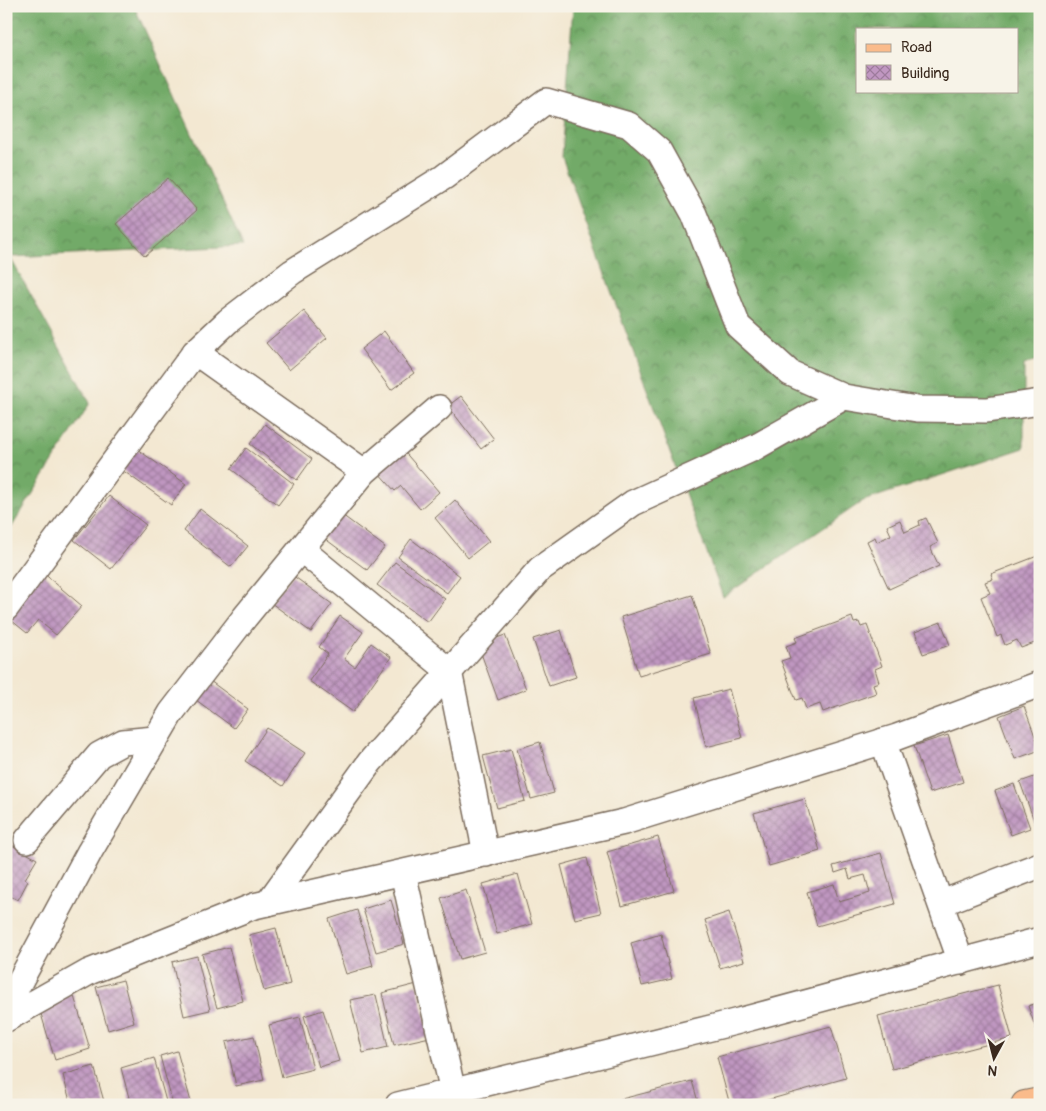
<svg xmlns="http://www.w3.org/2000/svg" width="1046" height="1111" font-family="Pangolin,sans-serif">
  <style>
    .forest { fill: url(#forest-crowns); stroke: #566a43; fill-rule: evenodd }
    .building { fill: url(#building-cross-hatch) }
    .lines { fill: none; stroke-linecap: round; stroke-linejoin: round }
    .minor-casing { stroke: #7b6c5d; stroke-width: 28 }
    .primary-casing { stroke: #7b6c5d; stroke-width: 30 }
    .minor { stroke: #fff; stroke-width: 25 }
    .primary { stroke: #fabb8b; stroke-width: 28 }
  </style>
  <defs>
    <pattern id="forest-crowns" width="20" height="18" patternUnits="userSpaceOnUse" patternTransform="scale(1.25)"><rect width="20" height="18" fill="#72aa68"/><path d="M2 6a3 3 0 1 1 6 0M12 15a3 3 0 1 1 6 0" fill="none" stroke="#5f8b55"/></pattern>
    <pattern id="building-cross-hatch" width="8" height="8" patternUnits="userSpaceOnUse" patternTransform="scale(1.25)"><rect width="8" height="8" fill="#c097c1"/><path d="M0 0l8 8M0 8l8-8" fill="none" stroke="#9d7b9c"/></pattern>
  </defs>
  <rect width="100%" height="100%" fill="#f7f3e8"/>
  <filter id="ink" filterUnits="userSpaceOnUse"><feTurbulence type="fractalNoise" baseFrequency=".02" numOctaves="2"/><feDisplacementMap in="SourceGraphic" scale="10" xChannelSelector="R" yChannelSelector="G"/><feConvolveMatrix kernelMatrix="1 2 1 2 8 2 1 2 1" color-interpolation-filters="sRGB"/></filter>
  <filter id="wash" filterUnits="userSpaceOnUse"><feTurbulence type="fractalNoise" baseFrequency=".0096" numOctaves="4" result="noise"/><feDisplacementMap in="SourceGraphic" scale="20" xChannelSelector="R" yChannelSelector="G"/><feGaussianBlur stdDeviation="1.12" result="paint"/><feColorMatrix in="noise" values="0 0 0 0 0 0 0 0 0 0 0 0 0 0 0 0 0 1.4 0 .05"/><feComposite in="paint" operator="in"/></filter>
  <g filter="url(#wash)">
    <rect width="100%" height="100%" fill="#f3e8d2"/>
    <g class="forest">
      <path d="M6 6H134L243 246 10 257 90 403 6 536Z"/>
      <path d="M573 6H1040V359L1024 365V448L863 501 723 597 562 157ZM857 29H1017V91H857Z"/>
    </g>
    <g id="blocks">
      <g class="building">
        <path d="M168 178 197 210 145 256 116 224Z"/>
        <path d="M304 311 327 338 289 370 266 343Z"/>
        <path d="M384 331 414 373 391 390 361 349Z"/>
        <path d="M461 396 494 439 481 449 448 406Z"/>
        <path d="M265 424 312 459 297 480 250 444Z"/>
        <path d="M246 448 294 484 278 505 231 469Z"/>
        <path d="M137 449 186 484 171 505 122 470Z"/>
        <path d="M402 449 439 492 420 509 401 486 395 491 377 471Z"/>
        <path d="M109 496 146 525 111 569 74 540Z"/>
        <path d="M455 500 489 541 468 558 435 518Z"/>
        <path d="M200 509 248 546 231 567 184 531Z"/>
        <path d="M334 509 385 547 367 570 316 532Z"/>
        <path d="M926 518 938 543 930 547 939 566 889 589 867 541 875 537 877 542 891 535 887 526 900 520 905 532 920 525 919 521Z"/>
        <path d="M411 539 460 576 447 593 398 557Z"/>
        <path d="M1040 555V641L1021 648 1017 640 1005 645 1001 635 997 637 981 597 990 593 985 582 993 579 991 574Z"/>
        <path d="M395 562 445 599 428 622 377 585Z"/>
        <path d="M42 572 82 606 56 635 38 620 27 633 6 616Z"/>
        <path d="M292 575 332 604 311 632 271 603Z"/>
        <path d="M692 595 711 654 639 676 621 617Z"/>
        <path d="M340 616 363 632 344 659 355 667 371 643 391 657 353 712 309 681 328 654 319 647Z"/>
        <path d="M852 617 854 623 859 622 861 627 867 625 882 666 875 669 879 682 873 684 876 693 823 712 820 704 806 709 802 698 796 700 781 661 790 658 786 646 797 642 795 638Z"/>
        <path d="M941 622 950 645 923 654 915 632Z"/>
        <path d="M561 630 576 677 549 686 533 639Z"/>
        <path d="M505 635 526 689 498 700 478 645Z"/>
        <path d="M206 678 248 709 234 728 192 697Z"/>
        <path d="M729 689 742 738 706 747 694 698Z"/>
        <path d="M1024 706 1040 750 1015 759 999 716Z"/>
        <path d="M267 728 305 753 283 786 245 761Z"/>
        <path d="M948 735 963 782 930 793 914 746Z"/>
        <path d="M540 742 554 793 531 799 517 749Z"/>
        <path d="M511 749 525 801 497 808 483 756Z"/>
        <path d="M1040 775V825L1036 826 1020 782Z"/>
        <path d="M1014 784 1030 828 1011 835 995 791Z"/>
        <path d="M805 799 820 851 769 866 754 813Z"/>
        <path d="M658 837 674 891 622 906 607 852Z"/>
        <path d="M6 842 37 859 25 879 28 881 18 900 6 894Z"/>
        <path d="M881 853 895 904 817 926 807 892 834 884 839 902 870 893 865 875 850 879 847 869 835 873 833 866Z"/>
        <path d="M587 858 601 913 575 919 561 865Z"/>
        <path d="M518 874 532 924 497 934 483 884Z"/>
        <path d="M466 890 485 952 460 959 441 898Z"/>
        <path d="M391 900 404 944 376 952 363 909Z"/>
        <path d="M357 910 373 966 346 974 329 919Z"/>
        <path d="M729 912 744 961 720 968 705 920Z"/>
        <path d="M276 928 290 984 264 991 249 935Z"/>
        <path d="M661 934 672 979 642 986 631 943Z"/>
        <path d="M229 947 243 1001 217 1008 202 954Z"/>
        <path d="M197 956 210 1010 184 1016 172 962Z"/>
        <path d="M123 980 134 1022 108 1030 96 987Z"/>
        <path d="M417 984 430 1037 394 1045 382 993Z"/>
        <path d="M998 985 1012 1038 892 1069 878 1016Z"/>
        <path d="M73 993 90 1049 55 1060 38 1004Z"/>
        <path d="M376 995 388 1047 363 1053 350 1000Z"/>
        <path d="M1040 1002V1028L1036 1029 1028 1006Z"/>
        <path d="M323 1010 339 1061 319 1067 304 1016Z"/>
        <path d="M300 1017 313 1069 282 1077 269 1025Z"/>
        <path d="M831 1026 846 1078 750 1105H730L717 1057Z"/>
        <path d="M254 1036 264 1080 236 1086 226 1042Z"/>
        <path d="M177 1051 191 1102 181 1105H173L160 1056Z"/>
        <path d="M154 1058 167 1105H131L121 1068Z"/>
        <path d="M94 1066 105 1105H71L63 1075Z"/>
        <path d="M692 1081 699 1105H602V1104Z"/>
      </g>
    </g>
  </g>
  <g filter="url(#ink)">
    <use href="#blocks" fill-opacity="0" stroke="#7b6c5d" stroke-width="1"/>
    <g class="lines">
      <g class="minor-casing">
        <g id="minor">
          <path d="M195 352 364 472"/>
          <path d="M301 549 449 671 486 854"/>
          <path d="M6 608 195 352 228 321 292 272 444 177 546 101 629 125 659 151 694 214 738 326 790 373 844 397 917 409 987 410 1040 402"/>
          <path d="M883 741 961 962"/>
          <path d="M27 840 99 755 123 742 155 739"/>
          <path d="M403 873 456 1105"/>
          <path d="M268 903 370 762 540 569 633 503 756 447 844 397"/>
          <path d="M942 903 1040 865"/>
          <path d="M6 1007 90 851 171 713 245 617 364 472 439 408"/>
          <path d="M6 1019 89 972 254 906 624 822 897 737 1040 684"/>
          <path d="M398 1105 735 1022 1040 940"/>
        </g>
      </g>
      <g class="primary-casing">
        <path id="primary" d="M1025 1105 1040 1102"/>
      </g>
      <use href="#minor" class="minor"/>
      <use href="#primary" class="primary"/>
    </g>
  </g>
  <rect width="1046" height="1111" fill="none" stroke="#f7f3e8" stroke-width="25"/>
  <rect x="856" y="28" width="162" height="65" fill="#f7f3e8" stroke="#aca397"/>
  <rect x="866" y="44" width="25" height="8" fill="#fabb8b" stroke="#aca397"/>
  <text x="901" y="52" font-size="15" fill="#3b2a1e">Road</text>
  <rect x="866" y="65" width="25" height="15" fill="url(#building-cross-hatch)" stroke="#aca397"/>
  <text x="901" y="78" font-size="15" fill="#3b2a1e">Building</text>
  <g transform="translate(994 1058) rotate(187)" stroke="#f7f3e8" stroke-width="4" paint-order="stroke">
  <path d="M0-4L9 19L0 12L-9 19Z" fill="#3b2a1e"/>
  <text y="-8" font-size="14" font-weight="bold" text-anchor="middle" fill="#3b2a1e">N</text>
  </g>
</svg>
